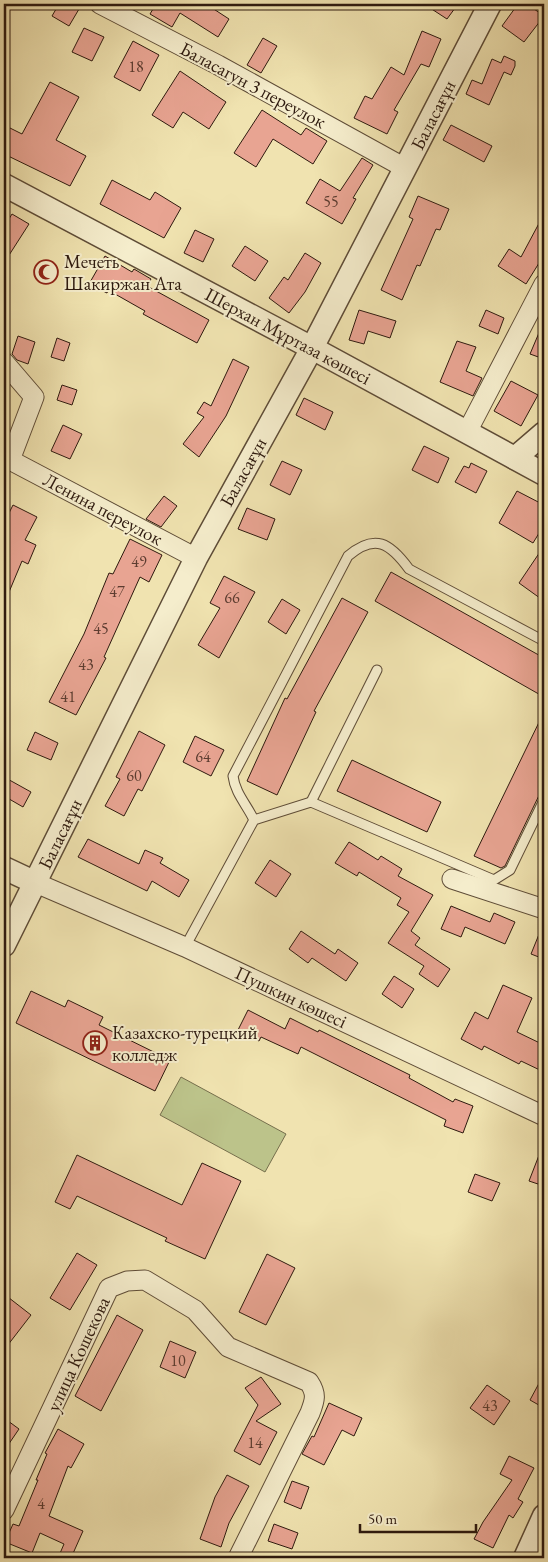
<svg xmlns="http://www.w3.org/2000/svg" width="548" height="1562" font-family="'EB Garamond',serif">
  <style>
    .green { fill: #bcc38a; stroke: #756e4c }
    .building { fill: #e8a492; stroke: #2e1a0f }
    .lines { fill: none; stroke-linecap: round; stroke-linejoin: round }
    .service-casing { stroke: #5e4c37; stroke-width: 11 }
    .minor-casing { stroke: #5e4c37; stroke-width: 21 }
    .tertiary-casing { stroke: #5e4c37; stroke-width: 25 }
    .service { stroke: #f5edcc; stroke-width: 9 }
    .minor { stroke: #f5edcc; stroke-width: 19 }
    .tertiary { stroke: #f5edcc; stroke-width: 22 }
    .labels { text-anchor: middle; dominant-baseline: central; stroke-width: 4; stroke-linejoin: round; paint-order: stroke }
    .number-label { font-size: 16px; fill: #5c3c30 }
    .street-label { font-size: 19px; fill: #2e1a0f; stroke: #f5edcc }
    .poi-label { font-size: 19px; fill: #2e1a0f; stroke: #f5edcc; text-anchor: start }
  </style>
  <rect width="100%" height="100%" fill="#f0e3b0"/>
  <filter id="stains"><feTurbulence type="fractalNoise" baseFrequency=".004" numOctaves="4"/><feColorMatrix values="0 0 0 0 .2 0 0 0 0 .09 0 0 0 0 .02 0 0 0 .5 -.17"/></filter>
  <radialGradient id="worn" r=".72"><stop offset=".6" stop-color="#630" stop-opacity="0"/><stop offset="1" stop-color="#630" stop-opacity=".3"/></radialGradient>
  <path class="green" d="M181 1077 286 1134 265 1172 160 1115Z"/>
  <g class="building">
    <path d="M59 4H82L69 26 52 16Z"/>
    <path d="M156 4H206L229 19 218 37 180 13 172 27 150 14Z"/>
    <path d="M424 4H458L447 19Z"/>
    <path d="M518 4H527L544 16 524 42 502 26Z"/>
    <path d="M84 28 104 37 92 61 72 52Z"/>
    <path d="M422 31 441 39 429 67 421 64 394 110 398 112 387 134 354 118 365 96 372 99 391 67 404 75Z"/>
    <path d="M263 38 277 46 261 73 247 65Z"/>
    <path d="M133 41 159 55 140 91 114 77Z"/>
    <path d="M504 56 515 61V66L511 75 504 72 489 105 466 94 472 80 482 84 492 59 501 63Z"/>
    <path d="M180 71 226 102 209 129 183 112 173 128 152 115Z"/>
    <path d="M50 82 79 97 56 140 86 156 70 186 4 154V125L22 134Z"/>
    <path d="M262 110 301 135 306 128 327 141 313 164 273 139 256 167 234 153Z"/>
    <path d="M451 125 492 146 484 162 443 140Z"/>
    <path d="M362 158 373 165 353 198 356 199 342 224 306 203 320 179 340 191Z"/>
    <path d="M112 180 150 200 155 192 181 208 164 238 100 204Z"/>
    <path d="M418 196 449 209 440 230 436 229 420 266 417 265 402 300 381 290 413 219 409 217Z"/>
    <path d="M12 214 29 224 4 263V227Z"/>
    <path d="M544 214V255L526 284 498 266 509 249 521 257Z"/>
    <path d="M195 230 214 239 203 262 184 253Z"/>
    <path d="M245 246 268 261 255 281 232 266Z"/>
    <path d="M305 253 321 263 305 292 289 313 269 298 284 277 288 280Z"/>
    <path d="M105 256 132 272 134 269 151 279 147 286 209 320 197 343 143 314 145 311 108 290 107 293 89 284Z"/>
    <path d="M359 310 396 321 390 338 368 331 364 344 349 340Z"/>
    <path d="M486 310 504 318 498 334 479 326Z"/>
    <path d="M544 321V359L530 354Z"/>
    <path d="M18 336 35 342 28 364 17 360 12 354Z"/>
    <path d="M57 338 70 343 64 361 51 357Z"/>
    <path d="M457 341 476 347 466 371 482 378 473 396 440 382Z"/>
    <path d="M233 359 249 367 226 416 199 457 183 444 204 417 197 413 204 402 211 406Z"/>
    <path d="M511 381 538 395 521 426 494 411Z"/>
    <path d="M62 385 77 390 72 405 57 400Z"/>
    <path d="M304 398 333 412 325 430 296 415Z"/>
    <path d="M63 425 82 434 70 459 51 451Z"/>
    <path d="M424 446 449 458 438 483 412 470Z"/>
    <path d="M282 461 302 470 290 495 270 485Z"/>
    <path d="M471 463 487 471 476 493 455 482 464 466 469 468Z"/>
    <path d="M517 491 544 505V525L533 543 499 523Z"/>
    <path d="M164 496 177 506 161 527 146 519Z"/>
    <path d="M13 505 37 517 25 540 36 545 28 564 22 561 4 604V523Z"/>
    <path d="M247 508 275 519 267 540 238 529Z"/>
    <path d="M130 539 162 555 149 582 140 577 104 657 106 658 76 715 49 702 84 634 109 573 113 574Z"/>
    <path d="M544 546V601L519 583Z"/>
    <path d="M391 572 544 658V697L375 601Z"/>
    <path d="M224 576 255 592 219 658 198 645 220 608 210 603Z"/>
    <path d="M342 598 368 612 314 711 316 712 277 795 247 781 285 698 287 699Z"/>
    <path d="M282 599 300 610 286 634 268 622Z"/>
    <path d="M544 712V785L505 866 501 868 474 856Z"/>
    <path d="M139 731 165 745 142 791 138 789 124 816 105 806 120 779 116 777Z"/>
    <path d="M35 732 58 743 51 760 27 750Z"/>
    <path d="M195 736 224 750 211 776 183 762Z"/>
    <path d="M352 760 441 802 427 832 337 791Z"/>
    <path d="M4 777 31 792 23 807 4 796Z"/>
    <path d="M88 839 139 864 145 850 163 858 160 863 189 880 179 897 152 881 147 891 78 857Z"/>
    <path d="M349 842 378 860 381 856 402 869 398 876 433 895 411 931 420 938 415 945 450 969 438 987 419 974 424 966 388 943 409 912 397 905 401 898 359 872 357 876 335 863Z"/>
    <path d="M270 860 291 874 276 897 255 883Z"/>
    <path d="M451 906 490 922 494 913 515 922 505 944 465 927 461 937 441 929Z"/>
    <path d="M544 922V959L531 954Z"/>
    <path d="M301 931 335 954 338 949 358 963 346 981 312 958 308 963 289 949Z"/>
    <path d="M394 976 414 989 402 1008 382 994Z"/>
    <path d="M503 985 532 998 517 1032 544 1045V1072L521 1061 519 1064 484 1046 482 1050 461 1039 475 1012 488 1019Z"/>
    <path d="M31 991 65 1007 68 1000 103 1017 99 1025 170 1060 155 1091 16 1023Z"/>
    <path d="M248 1010 285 1029 290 1018 318 1032 319 1030 410 1075 409 1078 453 1102 455 1099 473 1106 463 1133 444 1126 446 1120 301 1047 298 1054 261 1037 259 1041 238 1030Z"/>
    <path d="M543 1145H544V1186L529 1181Z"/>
    <path d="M77 1155 182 1205 202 1163 241 1181 205 1259 165 1241 167 1238 77 1196 70 1209 55 1202Z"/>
    <path d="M475 1174 500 1183 492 1201 468 1192Z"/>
    <path d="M77 1253 97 1265 70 1310 50 1298Z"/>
    <path d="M267 1254 295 1268 266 1325 239 1312Z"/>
    <path d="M4 1294 31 1315 4 1350Z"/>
    <path d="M117 1315 143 1330 101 1411 75 1396Z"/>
    <path d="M170 1341 196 1352 185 1378 160 1367Z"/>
    <path d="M544 1374V1408L530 1400Z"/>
    <path d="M261 1377 281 1404 256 1421 277 1432 260 1465 234 1451 258 1405 245 1388Z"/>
    <path d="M487 1385 510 1401 494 1425 470 1408Z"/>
    <path d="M329 1403 362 1418 354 1436 342 1430 324 1465 302 1454 312 1436 314 1437Z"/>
    <path d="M4 1418 19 1429 4 1451Z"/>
    <path d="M58 1429 84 1444 71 1468 68 1466 49 1516 83 1531 71 1558H58L64 1544 40 1533 32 1553 5 1542 13 1524 19 1526 38 1480H36L47 1454 45 1453Z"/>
    <path d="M509 1456 534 1468 518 1499 523 1502 513 1518 509 1515 493 1548 474 1539 483 1522 512 1480 500 1474Z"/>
    <path d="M227 1475 249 1486 229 1523 221 1547 200 1539 215 1497Z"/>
    <path d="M292 1481 309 1487 301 1509 284 1502Z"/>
    <path d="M274 1524 298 1533 292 1549 268 1541Z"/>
  </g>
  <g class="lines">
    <g class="service-casing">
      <g id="service">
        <path d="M311 802 377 670"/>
        <path d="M254 820C247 805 235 793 233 776L348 556C375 533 390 543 409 569L544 641"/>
        <path d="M185 947 254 820 311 802 494 880 510 870 544 800"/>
      </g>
    </g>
    <g class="minor-casing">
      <g id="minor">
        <path d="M100 4 218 65 405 168"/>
        <path d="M4 362 34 397 10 460 196 558"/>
        <path d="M467 432 544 284"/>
        <path d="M452 879 544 909"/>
        <path d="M36 883 185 947 544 1116"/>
        <path d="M4 1510 109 1288 127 1281 145 1280 195 1310 228 1347 309 1382C317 1394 315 1400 310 1413L238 1558"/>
      </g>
    </g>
    <g class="tertiary-casing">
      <g id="tertiary">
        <path d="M4 185 312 348 544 474"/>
        <path d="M515 458 544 433"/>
        <path d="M4 868 36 883"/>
        <path d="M4 945 196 558 312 348 490 4"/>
        <path d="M525 1558 544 1516"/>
      </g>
    </g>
    <use href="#service" class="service"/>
    <use href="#minor" class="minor"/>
    <use href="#tertiary" class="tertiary"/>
  </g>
  <defs>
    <g id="mosque-ring" transform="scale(1.25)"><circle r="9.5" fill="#f5edcc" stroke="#8f2418" stroke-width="1.5"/><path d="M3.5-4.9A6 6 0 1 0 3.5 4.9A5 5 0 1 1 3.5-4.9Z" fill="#8f2418"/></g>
    <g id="building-ring" transform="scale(1.25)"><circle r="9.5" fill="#f5edcc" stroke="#8f2418" stroke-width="1.5"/><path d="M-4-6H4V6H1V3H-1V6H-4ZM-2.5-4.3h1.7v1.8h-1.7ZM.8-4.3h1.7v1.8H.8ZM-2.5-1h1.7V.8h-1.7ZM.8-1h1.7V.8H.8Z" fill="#8f2418"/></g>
  </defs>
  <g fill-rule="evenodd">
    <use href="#mosque-ring" x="46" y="272"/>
    <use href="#building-ring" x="95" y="1043"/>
  </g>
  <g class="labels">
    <g class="number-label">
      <text x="136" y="66">18</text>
      <text x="331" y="201">55</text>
      <text x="139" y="561">49</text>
      <text x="117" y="591">47</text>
      <text x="232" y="597">66</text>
      <text x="101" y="628">45</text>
      <text x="86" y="664">43</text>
      <text x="68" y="696">41</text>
      <text x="203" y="756">64</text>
      <text x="134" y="775">60</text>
      <text x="178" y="1360">10</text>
      <text x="490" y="1405">43</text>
      <text x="255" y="1442">14</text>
      <text x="41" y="1503">4</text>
    </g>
    <g class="street-label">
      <text transform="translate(253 85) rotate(28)">Баласагун 3 переулок</text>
      <text transform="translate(433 115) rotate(-63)">Баласағұн</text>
      <text transform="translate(288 336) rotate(28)">Шерхан Мұртаза көшесі</text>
      <text transform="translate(243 472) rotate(-61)">Баласағұн</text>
      <text transform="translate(103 509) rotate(28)">Ленина переулок</text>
      <text transform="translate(60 834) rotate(-64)">Баласағұн</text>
      <text transform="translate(291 997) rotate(25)">Пушкин көшесі</text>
      <text transform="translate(78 1354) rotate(-65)">улица Кошекова</text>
    </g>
    <g class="poi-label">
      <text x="64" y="261">Мечеть<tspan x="64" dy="22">Шакиржан Ата</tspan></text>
      <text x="112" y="1032">Казахско-турецкий<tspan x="112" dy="22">колледж</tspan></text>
    </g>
  </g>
  <rect width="548" height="1562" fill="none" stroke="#f0e3b0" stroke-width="20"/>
  <rect x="5" y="5" width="538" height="1552" fill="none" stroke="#2e1a0f" stroke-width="2.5"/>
  <rect x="10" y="10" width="528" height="1542" fill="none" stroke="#2e1a0f"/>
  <path d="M360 1524v8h116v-8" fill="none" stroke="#2e1a0f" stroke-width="2.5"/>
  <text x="368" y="1524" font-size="15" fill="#2e1a0f" stroke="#f5edcc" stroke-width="4" paint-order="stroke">50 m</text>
  <rect width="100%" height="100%" filter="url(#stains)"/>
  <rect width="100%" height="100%" fill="url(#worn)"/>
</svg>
